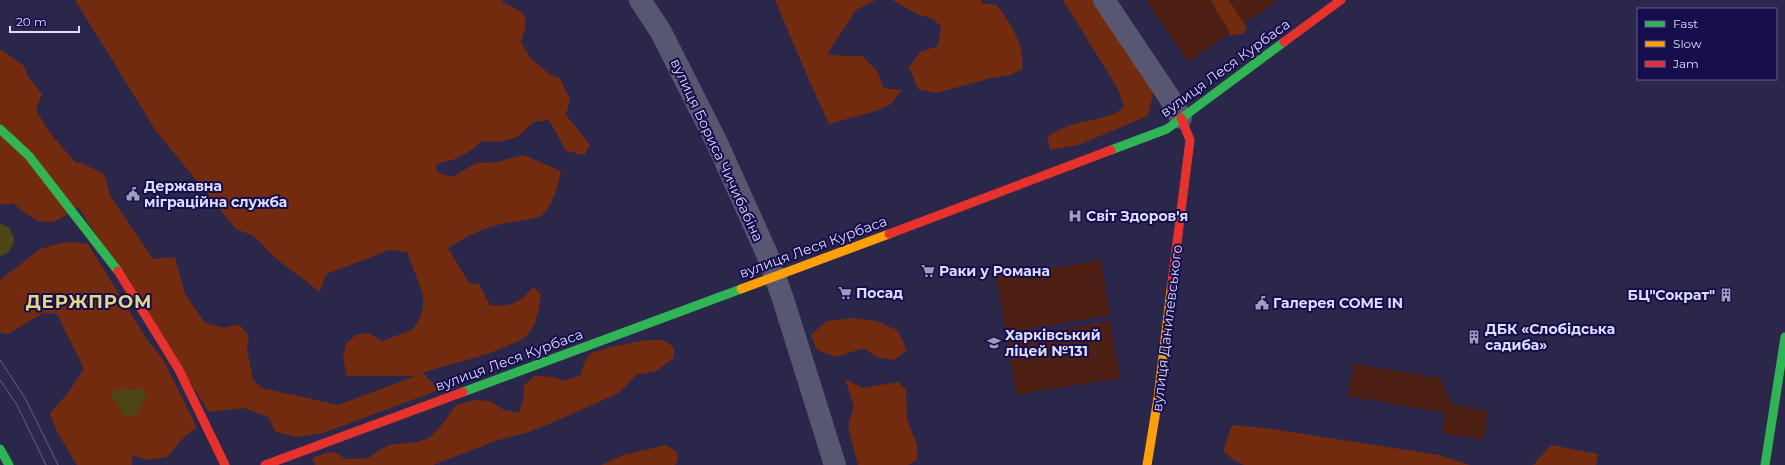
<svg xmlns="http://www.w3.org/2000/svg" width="1785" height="465" font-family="Montserrat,sans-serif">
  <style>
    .green { fill: #4d2013 }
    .forest { fill: #722b0f }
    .water { fill: #4d4516 }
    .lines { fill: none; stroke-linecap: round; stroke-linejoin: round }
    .street { stroke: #585771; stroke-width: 22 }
    .fast { stroke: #30b455; stroke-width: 9 }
    .slow { stroke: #ff9f0a; stroke-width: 9 }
    .jam { stroke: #e5322d; stroke-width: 9 }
    .tram { stroke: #66647d; stroke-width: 1 }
    .labels { text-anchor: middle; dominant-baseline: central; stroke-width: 4; stroke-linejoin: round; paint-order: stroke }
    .street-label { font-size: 14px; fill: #dbdefe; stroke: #170d4c }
    .poi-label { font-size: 14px; font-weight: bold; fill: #dbdefe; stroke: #170d4c; text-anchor: start }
    .district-label { font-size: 18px; font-weight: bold; letter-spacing: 1px; fill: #e1d587; stroke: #170d4c }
  </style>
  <rect width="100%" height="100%" fill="#2b274a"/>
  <g class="green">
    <path d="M1146 0H1278L1188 62Z"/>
    <path d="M1101 260 1110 315 1006 333 996 277Z"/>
    <path d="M1110 321 1120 378 1016 395 1007 339Z"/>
    <path d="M1354 364 1440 378 1452 404 1488 411 1483 440 1442 433 1445 413 1348 396Z"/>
  </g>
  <g class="forest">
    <path d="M75 0H501C506 5 509 5 515 8 531 15 525 30 521 42L531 59 551 75 560 78 570 100 566 115 590 145 585 155 566 151 549 120 534 122 517 137 499 142 482 141C474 148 465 155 455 159 448 162 441 160 435 167L439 173 453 177 476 163 497 162 523 155 561 171C559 183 552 208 541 216 536 219 510 222 502 224 482 228 465 237 448 248L469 283 479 284 490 305C510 307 520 303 533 287L541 294C539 307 537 327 525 337 522 340 516 342 511 344 483 358 453 362 423 373L439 390 323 433 297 437 276 432 268 417 244 408 209 412 78 207C71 211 60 221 51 222 36 224 24 212 13 203L0 205V49L24 66 28 76 42 94 36 110 50 133 76 163H82L104 174 111 197 153 259 175 257 185 294 205 323 224 328 239 324 249 337 247 348 253 380 262 388 338 405 416 376H347L343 358 346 343 356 335 368 333 382 341 412 330 420 318 423 307V294L407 252 390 250 326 274 320 292 275 258 254 236 236 229 156 131Z"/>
    <path d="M775 0H876L856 10 827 54 844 56H862L878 72 883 88 902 90 890 105 875 111 829 124 808 78Z"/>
    <path d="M892 0H981L982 3 997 5C1010 22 1026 47 1022 70L1009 75 991 78 936 93 918 89 909 68 920 52 938 46 941 26 931 18 919 15Z"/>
    <path d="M1063 0H1094L1153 93 1148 116 1078 145 1050 150 1047 137C1069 121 1088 123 1110 115 1115 114 1120 110 1124 107L1118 89Z"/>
    <path d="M1211 0H1229L1247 29 1242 34 1231 36C1226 23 1217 13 1211 0Z"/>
    <path d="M74 242 88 244 147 340 163 359 197 428 185 436 167 457 147 460 132 455V465H77L57 432 50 413 68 393 84 369 57 314 43 313 8 334 0 332V280L40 249 61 243Z"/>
    <path d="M852 318 876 321 897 330 907 350 894 360 877 357 863 348 837 357 817 350 811 335 827 321Z"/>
    <path d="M647 340H663L674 347V358L656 371 636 375 619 393 549 424 529 432 498 440 433 465H315L312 458C327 453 332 448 345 459L369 458 378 451 389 445 417 442 429 438 441 426 456 405 475 400 489 401 504 410 519 413 523 400 524 385 535 376 553 377 564 381 581 375 584 363 591 353 615 346Z"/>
    <path d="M845 379 863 388 898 382 906 389 907 419 917 445V460L908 465H858L848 426 854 406Z"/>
    <path d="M1232 425 1272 429 1439 455 1470 465H1244L1235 461 1223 451Z"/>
    <path d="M666 445 677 452 678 460 675 465H601L623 455Z"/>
    <path d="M1551 445 1598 454 1596 465H1533Z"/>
  </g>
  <g class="water">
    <path d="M0 223 9 228 14 238C13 248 9 254 0 256Z"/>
    <path d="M139 388 147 395 135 417 125 416 111 396 115 390Z"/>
  </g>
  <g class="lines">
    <g class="street">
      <path d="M640 0 661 32 718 145 767 254 783 299 835 465"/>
      <path d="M1104 0 1169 97 1181 118"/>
    </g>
    <g class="fast">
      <path d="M0 129 29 156 118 271"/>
      <path d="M1111 150 1167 129 1284 42"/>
      <path d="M463 392 741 289"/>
      <path d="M0 449 9 465"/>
      <path d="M1765 465 1785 337"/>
    </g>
    <g class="slow">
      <path d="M741 289 889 234"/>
      <path d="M1147 465 1158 398 1171 290"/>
    </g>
    <g class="jam">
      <path d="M1284 42 1341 0"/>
      <path d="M889 234 1111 150"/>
      <path d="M118 271 179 370 225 465"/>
      <path d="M1171 290 1190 140 1181 118"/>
      <path d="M265 465 463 392"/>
    </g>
    <g class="tram">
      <path d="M0 360 25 398 58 465"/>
      <path d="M0 380 17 405 46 465"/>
    </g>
  </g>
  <defs>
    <g id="civic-bare" transform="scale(1.08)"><path d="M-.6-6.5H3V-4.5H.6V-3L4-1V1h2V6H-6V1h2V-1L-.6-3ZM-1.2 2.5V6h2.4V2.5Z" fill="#9d9ebf" stroke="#170d4c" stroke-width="2.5" paint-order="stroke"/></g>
    <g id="hospital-bare" transform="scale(1.08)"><path d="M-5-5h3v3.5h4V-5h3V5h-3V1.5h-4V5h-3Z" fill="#9d9ebf" stroke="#170d4c" stroke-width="2.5" paint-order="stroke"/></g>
    <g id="supermarket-bare" transform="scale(1.08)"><path d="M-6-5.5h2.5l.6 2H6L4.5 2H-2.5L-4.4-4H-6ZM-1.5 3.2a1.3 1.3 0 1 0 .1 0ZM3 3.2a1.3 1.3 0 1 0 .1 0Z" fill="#9d9ebf" stroke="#170d4c" stroke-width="2.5" paint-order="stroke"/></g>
    <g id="building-bare" transform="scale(1.08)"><path d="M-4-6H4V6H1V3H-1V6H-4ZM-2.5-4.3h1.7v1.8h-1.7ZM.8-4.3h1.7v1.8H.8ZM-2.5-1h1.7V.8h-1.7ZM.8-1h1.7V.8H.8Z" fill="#9d9ebf" stroke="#170d4c" stroke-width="2.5" paint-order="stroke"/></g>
    <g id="school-bare" transform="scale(1.08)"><path d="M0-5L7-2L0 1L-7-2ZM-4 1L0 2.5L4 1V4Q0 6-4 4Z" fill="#9d9ebf" stroke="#170d4c" stroke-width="2.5" paint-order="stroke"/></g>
  </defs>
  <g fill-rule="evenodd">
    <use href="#civic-bare" x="133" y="194"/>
    <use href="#hospital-bare" x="1075" y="216"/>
    <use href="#supermarket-bare" x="928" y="271"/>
    <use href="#supermarket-bare" x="845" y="293"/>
    <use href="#building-bare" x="1726" y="295"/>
    <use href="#civic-bare" x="1262" y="303"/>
    <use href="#building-bare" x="1474" y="337"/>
    <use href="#school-bare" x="994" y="343"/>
  </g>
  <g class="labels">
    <g class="street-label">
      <text transform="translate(1225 68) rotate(-36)">вулиця Леся Курбаса</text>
      <text transform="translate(717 150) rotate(65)">вулиця Бориса Чичибабіна</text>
      <text transform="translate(813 247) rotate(-20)">вулиця Леся Курбаса</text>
      <text transform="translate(1167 328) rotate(-83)">вулиця Данилевського</text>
      <text transform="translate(509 360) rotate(-20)">вулиця Леся Курбаса</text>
    </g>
    <g class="poi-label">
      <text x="144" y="186">Державна<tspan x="144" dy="16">міграційна служба</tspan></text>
      <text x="1086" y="216">Світ Здоров'я</text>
      <text x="939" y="271">Раки у Романа</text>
      <text x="856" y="293">Посад</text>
      <text x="1715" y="295" text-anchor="end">БЦ"Сократ"</text>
      <text x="1273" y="303">Галерея COME IN</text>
      <text x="1485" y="329">ДБК «Слобідська<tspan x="1485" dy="16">садиба»</tspan></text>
      <text x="1005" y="335">Харківський<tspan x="1005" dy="16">ліцей №131</tspan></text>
    </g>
    <g class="district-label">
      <text x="89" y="302">ДЕРЖПРОМ</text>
    </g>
  </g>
  <rect x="1637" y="8" width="140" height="72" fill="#170d4c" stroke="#656193"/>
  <rect x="1645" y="21" width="20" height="6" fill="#30b455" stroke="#656193"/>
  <text x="1673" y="28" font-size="12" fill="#dbdefe">Fast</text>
  <rect x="1645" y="41" width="20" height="6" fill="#ff9f0a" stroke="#656193"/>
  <text x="1673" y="48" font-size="12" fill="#dbdefe">Slow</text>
  <rect x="1645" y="61" width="20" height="6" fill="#e5322d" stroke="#656193"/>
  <text x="1673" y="68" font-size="12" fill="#dbdefe">Jam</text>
  <path d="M10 26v6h69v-6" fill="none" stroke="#dbdefe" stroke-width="2"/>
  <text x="16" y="26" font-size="12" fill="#dbdefe" stroke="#170d4c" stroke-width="3" paint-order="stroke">20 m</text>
</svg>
